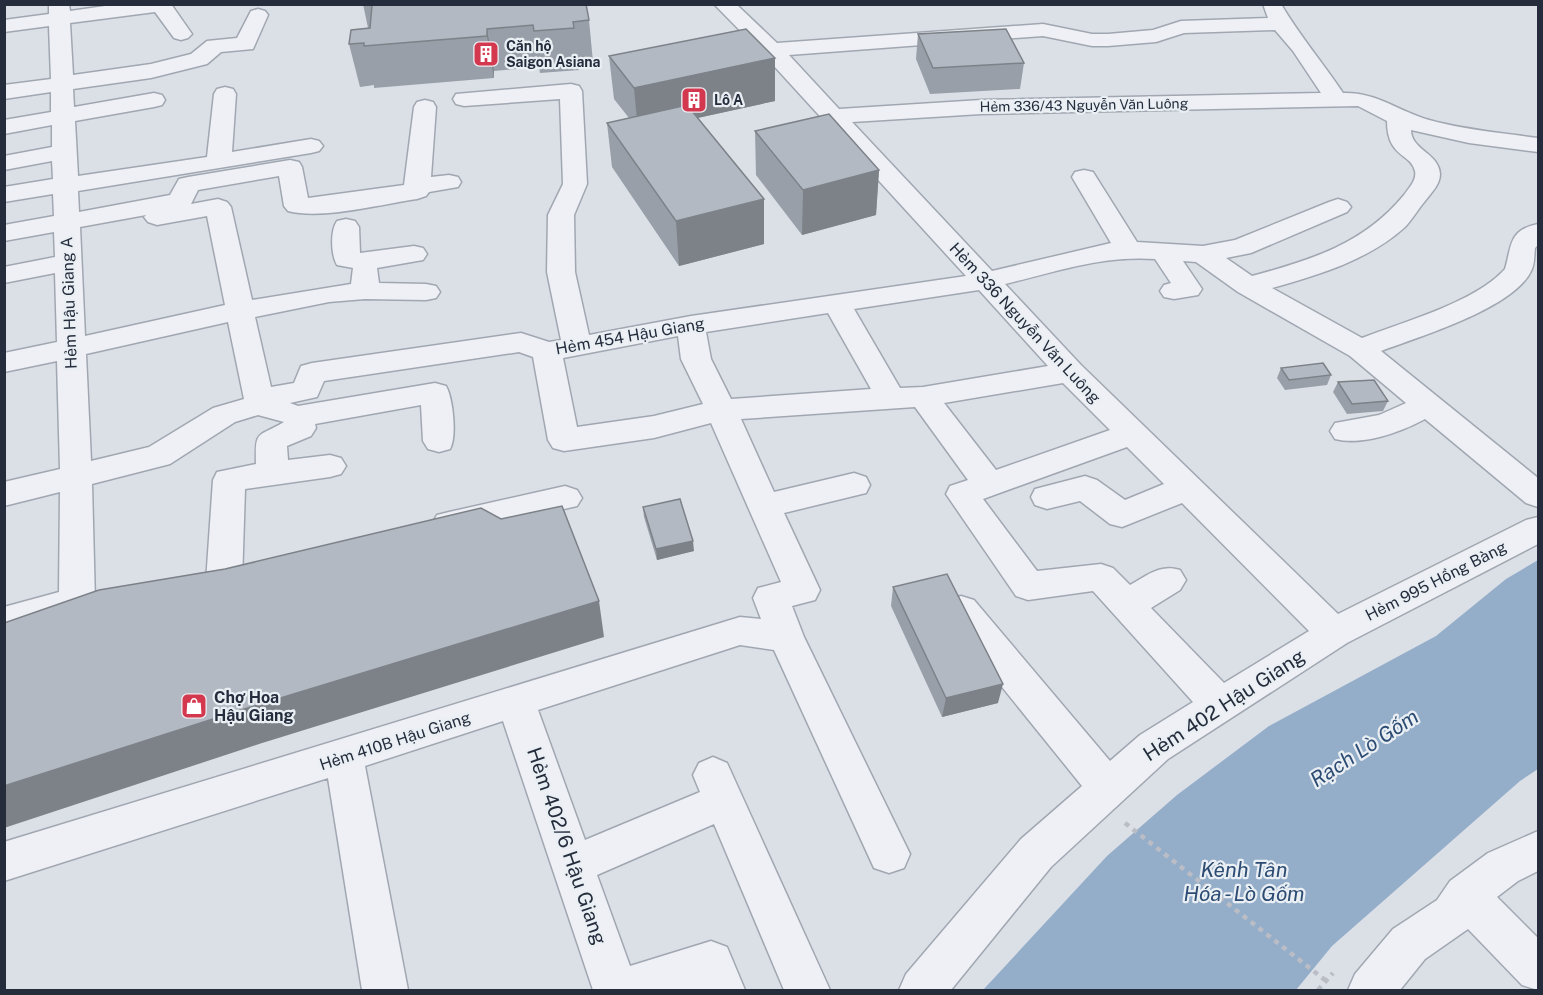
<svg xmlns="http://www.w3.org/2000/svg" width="1543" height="995" font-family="'Public Sans',sans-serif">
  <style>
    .water { fill: #94adc9 }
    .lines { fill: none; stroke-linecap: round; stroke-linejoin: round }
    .minor-casing { stroke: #a1a7b1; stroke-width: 3 }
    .path { stroke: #babdc5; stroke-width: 4.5; stroke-dasharray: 5 5; stroke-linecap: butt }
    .minor { fill: #eef0f5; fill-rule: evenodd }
    .wall { fill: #999fa8 }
    .shaded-wall { fill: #7d8288 }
    .building { fill: #b2b9c3; stroke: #7d8288; stroke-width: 1.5 }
    .labels { text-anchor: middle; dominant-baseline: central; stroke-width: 4.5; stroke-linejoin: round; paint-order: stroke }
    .far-poi-label { font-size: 14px; font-weight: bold; fill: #252d3d; stroke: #eaeff4; text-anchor: start }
    .far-street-label { font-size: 14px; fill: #252d3d; stroke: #eaeff4 }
    .street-label { font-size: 16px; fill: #252d3d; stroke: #eaeff4 }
    .poi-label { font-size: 16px; font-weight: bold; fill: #252d3d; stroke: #eaeff4; text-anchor: start }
    .near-street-label { font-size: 20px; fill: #252d3d; stroke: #eaeff4 }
    .near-water-label { font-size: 21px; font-style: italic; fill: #2d4c73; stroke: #eaeff4 }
  </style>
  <rect width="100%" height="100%" fill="#dbe0e7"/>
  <path class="water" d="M1538 560V769L1520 781 1332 946 1296 990H983L1107 856 1177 795 1269 726 1436 636 1506 579Z"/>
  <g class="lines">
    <g class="minor-casing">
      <g id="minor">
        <path d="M49 4H69L70 11 119 4H171L192 34 188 38 181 40 174 38 155 12 70 23 73 75 151 64 191 54 207 41 237 38 251 11 258 9 265 11 268 15 253 49 221 52 207 64 151 78 73 89 74 107 154 93 162 95 165 100 162 105 154 107 75 121 78 176 207 157 214 94 217 89 225 87 233 89 236 94 232 152 311 139 319 141 323 146 319 151 311 153 78 191 79 212 170 195 179 179 188 177 290 160 299 162 302 167 308 198 404 185 414 107 417 102 425 100 433 102 436 107 431 177 449 175 458 177 461 182 458 187 429 192 426 196 417 199C382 204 321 220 288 211L284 206 279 176 198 190 191 204 218 199 227 202 231 207 252 300 351 284 353 268 337 265C331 255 330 231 337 221L346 219 355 221 359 227 360 253 414 246 423 248 427 254 423 260 377 268 379 283 426 284 436 286 440 292 436 298 426 300 365 299 329 302 255 317 271 387 294 383 301 366 312 363 521 333 549 342 561 340 547 272 548 215 563 184 560 99 464 106 456 104 453 99 456 94 571 84 579 86 582 91 587 184 574 215 575 272 589 335 691 316 966 276 764 55 714 4H736L777 43 1043 24 1092 34H1108L1153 30 1181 21 1268 18 1263 4H1281C1299 35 1323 63 1343 93 1377 92 1398 111 1429 120 1465 130 1502 133 1538 138V152L1469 143 1411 130C1411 150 1439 153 1440 174 1440 185 1431 193 1425 201 1418 209 1412 220 1405 227 1369 260 1318 275 1272 288L1362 338C1403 322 1476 302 1505 269 1512 246 1508 230 1538 224V245L1535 248C1534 255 1535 264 1531 271 1514 308 1419 337 1381 351L1538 478V507L1526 503 1425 419C1401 432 1363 446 1335 439L1330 431 1335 423 1379 415 1406 403 1350 356 1238 292 1196 262 1183 261 1202 289 1198 295 1174 299 1164 297 1160 291 1164 285 1171 283 1155 259C1103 255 1055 272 1005 284L1081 365 1338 614 1526 520 1538 517V544L1347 643 1168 759 1051 867 951 990H899L906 974 1021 839 1082 786 948 620 943 610 948 600 961 596 974 600 1110 761 1140 735 1193 702 1093 591 1028 600 1016 596 946 494 950 486 968 480 915 407 741 419 774 492 854 473 866 477 870 485 866 493 784 513 820 590 815 600 792 606 804 637 910 854 904 868 889 873 874 868 774 650 740 645 538 710 585 840 700 792 693 775 699 763 713 757 727 763 830 990H784L714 824 597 875 630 966 711 941 727 947 745 990H593L503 721 365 766 408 990H362L328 778 4 881V842L740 617 761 619 753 598 758 588 781 582 711 423 654 438 564 451 553 448 548 440 533 357 519 352 324 381 317 397 290 403 298 406 435 383 446 386C453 398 457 437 450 449L439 452 428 449 423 441 421 405 315 424 316 428 311 436 287 446 288 460 330 455 341 458 346 466 341 474 330 477 245 489 242 582 236 592 224 595 212 592 206 582 213 480 217 472 256 464C255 429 257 438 284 422L258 415 235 422 170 464 92 484 95 601 90 611 4 635V607L59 592 60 492 4 506V482L60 469 57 361 4 372V353L57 342 55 273 4 283V267L55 257 54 232 4 241V225L54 216 53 194 4 202V187L53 179 52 161 4 170V156L52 147V125L4 134V120L51 112V92L4 99V85L51 79 49 26 4 32V20L49 14ZM1275 30 1293 51 1321 93 981 100 839 109 789 55 1043 36 1092 46H1108L1156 42 1184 33ZM1358 106 1387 121C1387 158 1411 153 1415 171 1417 180 1409 188 1404 195 1364 244 1311 260 1252 276L1226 258 1251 253 1347 212 1351 207 1347 202 1338 199 1329 202 1235 240 1203 246 1137 242 1093 172 1084 170 1075 172 1072 177 1111 243 992 271 852 122 981 114ZM146 215 144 217 148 222 157 225 207 216 225 305 85 336 80 227ZM979 290 1048 366 923 387 900 388 854 309ZM828 313 871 389 731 399 711 359 706 332ZM228 322 244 399 213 408 149 447 91 461 86 354ZM678 336 681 359 703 404 654 416 577 427 563 358ZM1063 383 1110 430 996 470 944 403ZM1127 447 1164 484 1125 500 1097 480 1085 476 1035 489 1031 497 1035 505 1047 509 1080 501 1110 524 1122 527 1182 503 1309 631 1224 683 1151 608 1180 590 1186 580 1180 570C1160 564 1148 575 1130 585L1113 568 1101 564 1037 571 983 499Z"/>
        <path d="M565 486 577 490 582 498 577 506 449 536 437 533 432 524 437 515 449 512Z"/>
        <path d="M1538 831V871L1518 881 1497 897 1538 938V990L1522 985 1468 929 1425 959 1400 990H1348L1355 974 1393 929 1437 900 1450 881 1488 853Z"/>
      </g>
    </g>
    <g class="path">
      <path d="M1125 823 1325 980"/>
      <path d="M1318 990 1333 973"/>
    </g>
    <use href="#minor" class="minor"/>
  </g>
  <g class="wall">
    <path d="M363 4H437L589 20 593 62 578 63 579 70 540 73 539 67 494 71V78L374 88V85L360 87 349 44 368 28Z"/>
    <path d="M918 34 1024 63 1020 89 930 94 916 59Z"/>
    <path d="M609 56 775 58V101L697 118 764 244 679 266 612 167 607 123 629 118 614 99Z"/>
    <path d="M755 131 879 170 876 215 802 235 756 175Z"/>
    <path d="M1281 368 1331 375 1327 385 1285 390 1277 378Z"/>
    <path d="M1338 382 1388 401 1383 411 1347 414 1333 392Z"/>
    <path d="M643 507 694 551 657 560 644 517Z"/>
    <path d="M893 587 998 703 942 717 891 606Z"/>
  </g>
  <g class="shaded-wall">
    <path d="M487 29 494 71V78L487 36Z"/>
    <path d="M775 58V101L638 131 634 88Z"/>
    <path d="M879 170 876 215 802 235 803 190Z"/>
    <path d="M764 199V244L679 266 676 221Z"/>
    <path d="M693 541 694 551 657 560 656 549Z"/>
    <path d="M599 601 604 637 259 744 4 828V786L241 710Z"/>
    <path d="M1003 684 998 703 942 717 946 698Z"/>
  </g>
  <g class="building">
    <path d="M363 4H433V5L443 4H586L589 20 573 22 574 28 534 31 533 25 487 29V36L364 46V43L349 44 351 30 370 28 372 5H362Z"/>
    <path d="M746 29 775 58 634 88 609 56Z"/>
    <path d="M1006 29 1024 63 933 68 918 34Z"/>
    <path d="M687 105 764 199 676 221 607 123Z"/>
    <path d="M829 114 879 170 803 190 755 131Z"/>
    <path d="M1323 363 1331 375 1289 380 1281 368Z"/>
    <path d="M1374 380 1388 401 1352 404 1338 382Z"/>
    <path d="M680 499 693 541 656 549 643 507Z"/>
    <path d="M562 506 599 601 241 710 4 786V623L99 590 225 569 481 508 501 519Z"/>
    <path d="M947 574 1003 684 946 698 893 587Z"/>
  </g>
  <defs>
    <g id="building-square" transform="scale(1.35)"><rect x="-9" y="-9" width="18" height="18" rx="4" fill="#d4384f" stroke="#eaeff4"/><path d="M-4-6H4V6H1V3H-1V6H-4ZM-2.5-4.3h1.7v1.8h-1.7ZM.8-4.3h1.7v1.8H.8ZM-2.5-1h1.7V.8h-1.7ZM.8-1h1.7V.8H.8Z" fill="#fff"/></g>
    <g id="shop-square" transform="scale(1.35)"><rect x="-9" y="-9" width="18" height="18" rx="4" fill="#d4384f" stroke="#eaeff4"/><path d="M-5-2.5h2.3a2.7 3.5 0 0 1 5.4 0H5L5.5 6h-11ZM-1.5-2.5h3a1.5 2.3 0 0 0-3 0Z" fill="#fff"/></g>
  </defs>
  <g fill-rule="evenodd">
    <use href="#building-square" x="486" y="54"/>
    <use href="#building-square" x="694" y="100"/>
    <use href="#shop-square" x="194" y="706"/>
  </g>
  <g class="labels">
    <g class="far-poi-label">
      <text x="506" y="46">Căn hộ<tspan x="506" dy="16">Saigon Asiana</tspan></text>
      <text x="714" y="100">Lô A</text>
    </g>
    <g class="far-street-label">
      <text transform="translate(1084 105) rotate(-1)">Hẻm 336/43 Nguyễn Văn Luông</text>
    </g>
    <g class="street-label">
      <text transform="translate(69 303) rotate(-92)">Hẻm Hậu Giang A</text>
      <text transform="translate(1025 323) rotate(47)">Hẻm 336 Nguyễn Văn Luông</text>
      <text transform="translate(630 336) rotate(-10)">Hẻm 454 Hậu Giang</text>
      <text transform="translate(1436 581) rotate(-27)">Hẻm 995 Hồng Bàng</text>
      <text transform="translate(395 741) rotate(-18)">Hẻm 410B Hậu Giang</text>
    </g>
    <g class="poi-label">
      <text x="214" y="697">Chợ Hoa<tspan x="214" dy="18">Hậu Giang</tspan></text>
    </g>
    <g class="near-street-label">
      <text transform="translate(1224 705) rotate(-33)">Hẻm 402 Hậu Giang</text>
      <text transform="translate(567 846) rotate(71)">Hẻm 402/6 Hậu Giang</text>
    </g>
    <g class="near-water-label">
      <text transform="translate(1364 748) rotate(-33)">Rạch Lò Gốm</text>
      <text x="1244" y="869">Kênh Tân<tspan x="1244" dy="24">Hóa - Lò Gốm</tspan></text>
    </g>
  </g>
  <rect width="1543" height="995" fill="none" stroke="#252d3d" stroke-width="12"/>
</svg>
